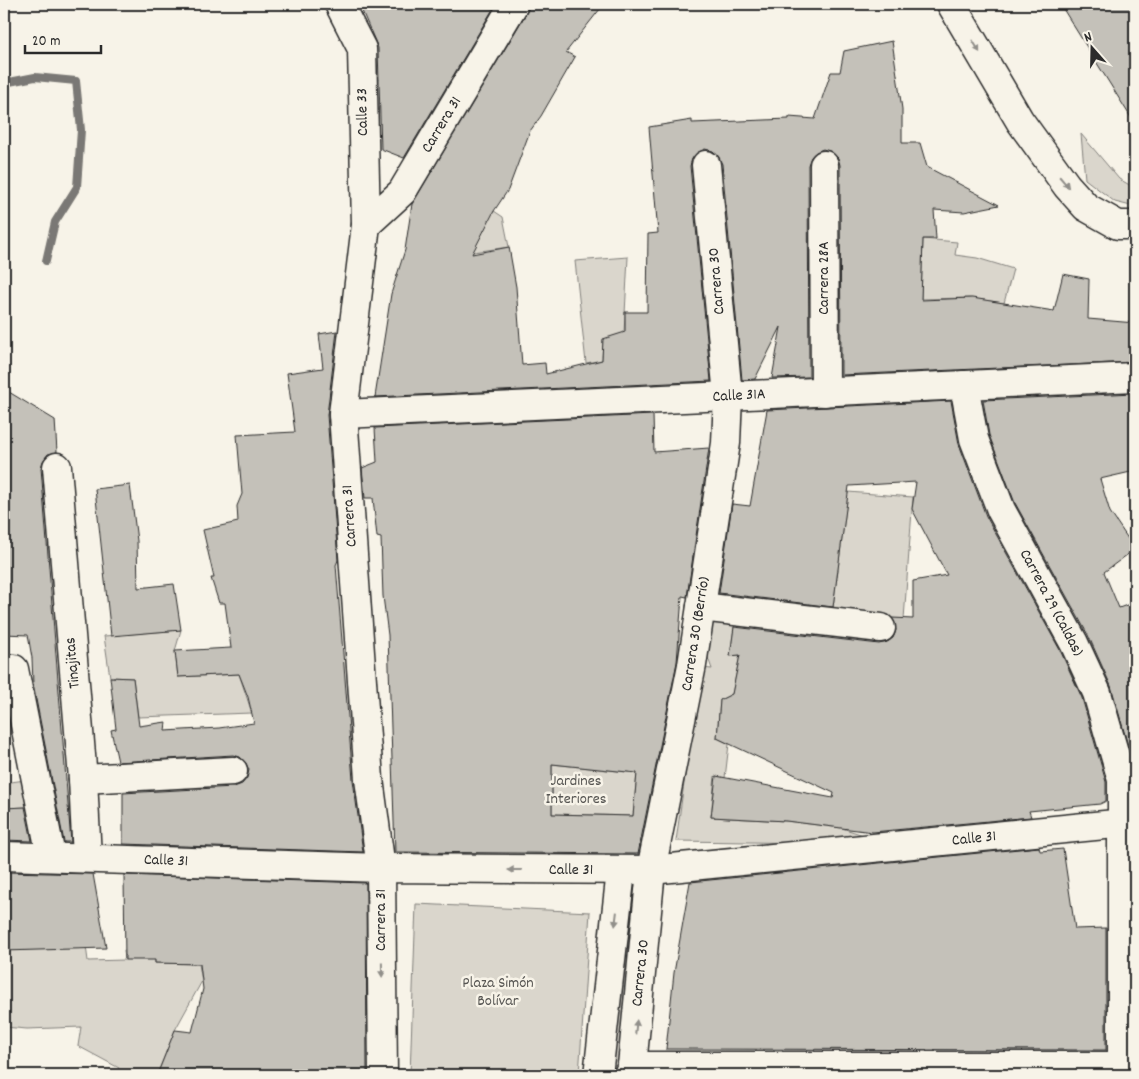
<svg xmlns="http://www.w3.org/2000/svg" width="1139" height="1079" font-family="Dekko,sans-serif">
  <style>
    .green { fill: #dad6cc; stroke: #82807c }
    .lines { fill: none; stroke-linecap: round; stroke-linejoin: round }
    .stream { stroke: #7a7874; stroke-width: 8 }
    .building { fill: #c4c1b9; stroke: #2b2b2b; fill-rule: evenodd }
    .minor-casing { stroke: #2b2b2b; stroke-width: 31 }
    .major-casing { stroke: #2b2b2b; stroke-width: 31 }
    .minor { stroke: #f7f3e8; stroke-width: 28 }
    .major { stroke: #f7f3e8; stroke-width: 28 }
    .oneway { fill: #918f8a }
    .labels { text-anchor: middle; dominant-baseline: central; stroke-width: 5; stroke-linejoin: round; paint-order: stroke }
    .street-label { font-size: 16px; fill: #2b2b2b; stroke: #f7f3e8 }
    .park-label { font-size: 16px; fill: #575653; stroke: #f7f3e8 }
  </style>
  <rect width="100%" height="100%" fill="#f7f3e8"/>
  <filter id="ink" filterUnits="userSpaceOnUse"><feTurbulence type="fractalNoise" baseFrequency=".02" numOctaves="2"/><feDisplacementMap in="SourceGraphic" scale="10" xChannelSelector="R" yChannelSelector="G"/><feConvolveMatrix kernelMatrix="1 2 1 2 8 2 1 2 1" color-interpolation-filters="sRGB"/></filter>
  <g filter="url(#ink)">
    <g class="green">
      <path d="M1081 134 1119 179 1135 188V207L1115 202 1085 179Z"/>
      <path d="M494 211 503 217 509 247 466 253Z"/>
      <path d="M923 239 957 242 955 255 977 258 1013 269 1004 303 969 298 921 299Z"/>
      <path d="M628 257 624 333 603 340 602 360 586 363 575 261Z"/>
      <path d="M848 492 913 497 904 619 832 615Z"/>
      <path d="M713 615 735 621 730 655H740L732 694 720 700 717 738 729 744 725 778 715 776 711 817 786 821 842 828 891 844 676 841 700 668 712 669 708 658Z"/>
      <path d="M181 630 175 651 178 677 239 674 252 713 138 717 133 678 110 677 104 636Z"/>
      <path d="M552 764 637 773 633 816 552 814Z"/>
      <path d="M25 780 28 807 7 808 4 783Z"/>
      <path d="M416 904 590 912 579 1075H410Z"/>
      <path d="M626 912 633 918 619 1075H606Z"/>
      <path d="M86 946 88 961 125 960 124 950 155 951V963L199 964 202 981 175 1030 158 1072 116 1075 119 1068 78 1046 81 1027 27 1029 4 1027V951Z"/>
    </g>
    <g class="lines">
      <path class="stream" d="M4 83 35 77 76 81 81 130 77 187 55 222 46 261"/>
    </g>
    <g class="building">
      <path d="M359 4H496L404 158 381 149 378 48Z"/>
      <path d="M530 4H604L566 52 575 57 541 116 530 131 508 190 494 211 472 254 509 247 516 287 522 365 545 363 546 374 602 360 603 339 625 332V312H647L648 234 658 233 649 127 692 120V123L789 119V117L815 119 831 72H840L844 51 892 41 902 109V143H920L927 167 999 205 964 212 934 210 936 239H923L921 300 972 298 1054 311 1063 274 1089 279 1088 319 1135 323V362L841 375 840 165 838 158 832 152 823 149 816 152 811 157 808 165 809 377 772 378 781 327 755 379 742 380 722 164 718 156 713 151 705 149 697 153 692 159 690 166 711 381 375 397 391 294 405 250 412 204 527 12Z"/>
      <path d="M1060 4H1131L1135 11V124Z"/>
      <path d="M337 331 327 415 338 560 336 565 353 780 363 852 123 844V793L234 787 242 784 247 778 249 770 246 763 240 757 233 755 118 762 111 730 116 729 110 677 133 678 139 726 166 722 165 731 219 728 254 723 248 697 239 674 178 677 175 651 231 648 225 603H219L211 578H214L203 530 238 522 237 506 242 494 237 435 295 432 287 373 323 368 319 334Z"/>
      <path d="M4 389 55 420 57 452 48 454 43 461 41 468 71 842H64L33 684 32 658 28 635 4 634Z"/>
      <path d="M1135 393V471L1100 479 1110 512 1135 549 1104 572 1119 608 1135 602V770L1111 686 1088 635 1015 503 989 435 983 400Z"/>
      <path d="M951 401 959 444 986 516 1060 650 1082 698 1106 782V801L1100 804 1029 811 1031 817 873 832 786 821 711 817 716 776 833 798 834 793 717 738 720 700 732 694 740 655 730 656 734 627 879 644 887 642 893 638 896 630 892 618 913 619V581L947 575 912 509 916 482 849 486 833 607 719 593 732 504 750 506 767 410Z"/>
      <path d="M653 415 654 452 709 448 687 597 682 596 677 662 638 854 395 852 388 635 383 596 381 538 377 537 373 498H365L362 468 377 462 375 428ZM552 764 637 773 633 816 552 814Z"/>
      <path d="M130 485 137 541 138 588 174 584 181 630 111 636 95 489Z"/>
      <path d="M25 807 32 841 4 840V808Z"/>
      <path d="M1039 847 1040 851 1063 849 1075 929 1106 928V1050L666 1049 674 973 690 882Z"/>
      <path d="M4 872 93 874 106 948 4 951Z"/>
      <path d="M124 875 366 883 367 1075H157L175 1030 192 1032 203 989 200 964 155 963V960H125Z"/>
    </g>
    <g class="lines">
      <g class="minor-casing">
        <g id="minor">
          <path d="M951 4 1020 121 1067 186 1086 207 1118 225H1135"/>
          <path d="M824 165 825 392"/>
          <path d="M366 225 402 192 514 4"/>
          <path d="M964 385 974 439 1001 510 1074 643 1097 693 1122 780V1075"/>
          <path d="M343 414 1135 377"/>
          <path d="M57 467 83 779 87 858"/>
          <path d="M701 607 881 628"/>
          <path d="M4 669H14L51 856"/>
          <path d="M83 779 233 771"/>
          <path d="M4 856 381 868 369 779 343 414 366 225 362 49 339 4"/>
          <path d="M632 1066H1135"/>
          <path d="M598 1075 621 871"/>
          <path d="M628 1075 632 1066 651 870 692 665 726 443 728 396 706 165"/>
        </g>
      </g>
      <g class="major-casing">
        <path id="major" d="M383 1075 381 868 651 870 1135 822"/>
      </g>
      <use href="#minor" class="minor"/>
      <use href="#major" class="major"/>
    </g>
    <defs><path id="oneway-solid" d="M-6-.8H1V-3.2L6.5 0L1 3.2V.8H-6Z" transform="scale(1.25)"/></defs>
    <g class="oneway">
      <use href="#oneway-solid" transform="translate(976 46) rotate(59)"/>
      <use href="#oneway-solid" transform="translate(1064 182) rotate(50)"/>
      <use href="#oneway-solid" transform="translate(515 870) rotate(-180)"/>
      <use href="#oneway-solid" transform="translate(616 919) rotate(97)"/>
      <use href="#oneway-solid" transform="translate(382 970) rotate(89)"/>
      <use href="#oneway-solid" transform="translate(636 1027) rotate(-84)"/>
    </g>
  </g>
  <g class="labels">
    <g class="street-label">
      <text transform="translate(363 112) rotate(-91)">Calle 33</text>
      <text transform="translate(442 125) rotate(-59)">Carrera 31</text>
      <text transform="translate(824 278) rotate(-90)">Carrera 28A</text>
      <text transform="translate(717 281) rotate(-95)">Carrera 30</text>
      <text transform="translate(739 396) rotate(-3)">Calle 31A</text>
      <text transform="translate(350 516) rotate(-94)">Carrera 31</text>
      <text transform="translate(1051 603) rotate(62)">Carrera 29 (Caldas)</text>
      <text transform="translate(696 634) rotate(-81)">Carrera 30 (Berrío)</text>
      <text transform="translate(73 663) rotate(-95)">Tinajitas</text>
      <text transform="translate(974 839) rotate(-6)">Calle 31</text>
      <text transform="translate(166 861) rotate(2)">Calle 31</text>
      <text x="571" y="870">Calle 31</text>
      <text transform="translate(381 920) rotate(-90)">Carrera 31</text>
      <text transform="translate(641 973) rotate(-84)">Carrera 30</text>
    </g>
    <g class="park-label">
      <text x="576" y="781">Jardines<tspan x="576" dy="18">Interiores</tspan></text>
      <text x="498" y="983">Plaza Simón<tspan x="498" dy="18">Bolívar</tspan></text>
    </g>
  </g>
  <rect width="1139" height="1079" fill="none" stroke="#f7f3e8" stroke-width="20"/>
  <rect x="10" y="10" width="1119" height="1059" fill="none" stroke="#2b2b2b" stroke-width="2" filter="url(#ink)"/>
  <g transform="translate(1092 48) rotate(340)" stroke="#f7f3e8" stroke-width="4" paint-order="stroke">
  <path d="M0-4L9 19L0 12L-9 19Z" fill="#2b2b2b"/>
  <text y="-8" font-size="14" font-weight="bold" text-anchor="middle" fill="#2b2b2b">N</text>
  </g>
  <path d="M25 45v8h76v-8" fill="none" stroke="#2b2b2b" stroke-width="2.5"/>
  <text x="32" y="45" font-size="15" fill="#2b2b2b" stroke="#f7f3e8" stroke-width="4" paint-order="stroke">20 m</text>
</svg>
